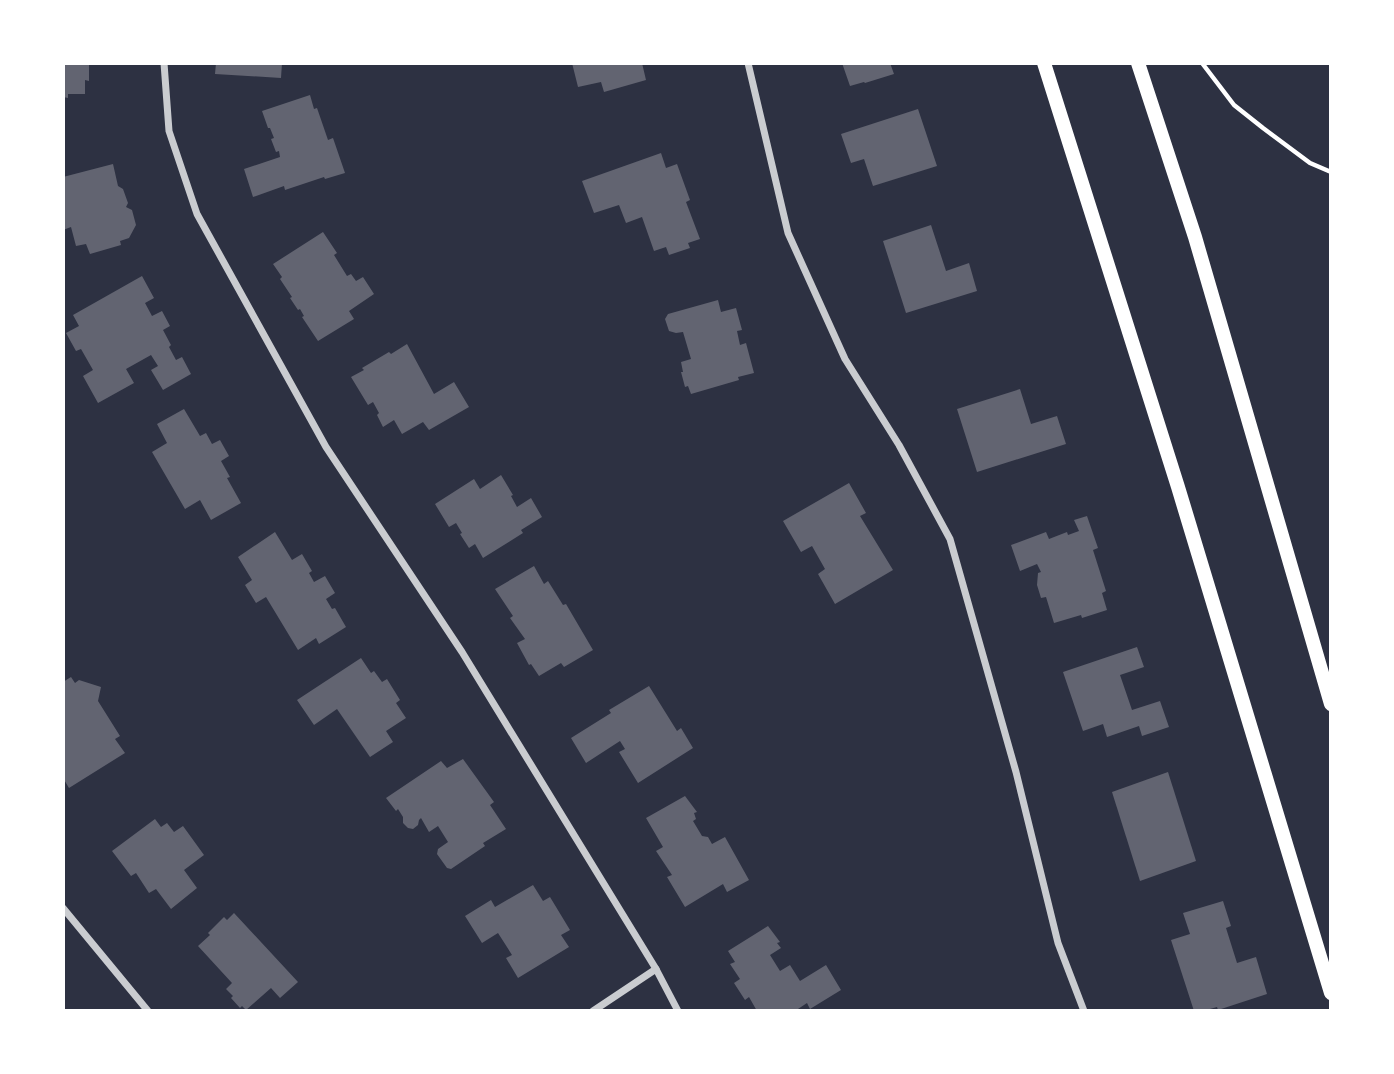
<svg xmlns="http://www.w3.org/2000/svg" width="1394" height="1074" font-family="'Golos Text',sans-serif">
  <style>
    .building { fill: #626471 }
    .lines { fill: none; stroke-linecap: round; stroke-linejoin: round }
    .path { stroke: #fff; stroke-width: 4.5 }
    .minor { stroke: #caccd0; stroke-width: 7 }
    .secondary { stroke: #fff; stroke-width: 14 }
  </style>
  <rect width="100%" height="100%" fill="#2d3142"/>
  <g class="building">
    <path d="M63 63H89V81L85 80V94H68V98L63 97Z"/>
    <path d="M216 63H282L281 78 215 74Z"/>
    <path d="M572 63H642L646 80 604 92 601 82 578 87Z"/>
    <path d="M842 63H890L894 74 865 83 864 82 850 86Z"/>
    <path d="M310 95 314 109 317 108 328 140 333 138 345 173 325 179 324 177 285 190 284 186 253 197 244 169 280 157 279 151 276 152 271 139 274 138 270 128H268L262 111Z"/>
    <path d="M918 109 937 166 873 186 864 159 851 163 841 134Z"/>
    <path d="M661 153 666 168 677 164 690 200 686 202 700 239 688 243 690 248 669 255 666 247 654 251 642 217 626 223 619 205 594 213 582 181Z"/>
    <path d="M113 164 118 186 123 189 128 203 126 207 132 210 136 225 129 238 120 241 121 245 90 254 86 244 76 246 71 227 63 230V177Z"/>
    <path d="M931 225 946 271 969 263 977 291 906 313 883 241Z"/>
    <path d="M323 232 337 253 334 255 347 276 351 274 356 281 363 277 374 294 349 311 354 319 318 341 302 317 304 316 300 309 298 310 290 298 292 297 280 279 282 277 273 264Z"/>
    <path d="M142 276 154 298 145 303 152 316 162 311 170 326 163 330 171 345 169 347 176 360 182 357 191 374 163 390 151 370 158 366 151 355 126 369 134 383 98 403 83 376 93 370 81 349 76 351 66 333 79 326 73 315Z"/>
    <path d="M718 300 721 312 736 308 742 330 737 331 740 345 746 343 754 373 738 377 739 380 691 394 688 386 685 387 681 372H683L681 362 691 359 683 332 676 333 669 331 665 319 668 314Z"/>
    <path d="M407 344 434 394 454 382 469 407 429 430 423 422 402 434 394 420 383 427 377 415 379 413 373 402 368 405 351 377 364 370 362 368 389 352 391 354Z"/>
    <path d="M1020 389 1031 424 1057 416 1066 444 977 472 957 409Z"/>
    <path d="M184 409 200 436 206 433 212 444 220 440 229 456 221 461 230 477 227 478 241 503 211 520 200 500 185 509 152 452 167 443 157 424Z"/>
    <path d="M501 475 513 495 511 496 517 507 531 498 542 517 521 530 523 533 483 558 475 544 469 548 460 534 462 533 456 523 449 527 435 504 474 479 480 489Z"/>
    <path d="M849 483 866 513 860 516 893 570 835 604 818 574 825 569 812 546 801 552 783 521Z"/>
    <path d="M1087 516 1098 548 1093 550 1106 591 1102 593 1107 610 1082 618 1081 615 1054 623 1046 597 1041 598 1037 585 1038 573 1041 572 1037 564 1020 571 1011 545 1046 532 1049 539 1067 532 1068 535 1079 531 1074 520Z"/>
    <path d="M275 532 292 560 302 554 312 571 309 573 314 582 325 576 335 593 326 599 332 609 335 608 346 627 319 644 316 638 298 650 266 597 256 603 245 585 252 580 238 557Z"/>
    <path d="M534 566 544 584 548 581 563 605 566 604 593 650 564 667 561 663 539 676 531 664 529 665 517 643 525 639 510 618 513 616 495 589Z"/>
    <path d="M1137 647 1144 667 1120 675 1132 710 1160 701 1169 727 1142 736 1139 726 1107 737 1103 724 1083 731 1063 672Z"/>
    <path d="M361 658 371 673 374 671 382 682 387 679 400 700 396 703 406 718 386 731 393 742 370 757 337 709 314 725 297 700Z"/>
    <path d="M71 677 75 683 79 680 101 687 98 701 120 736 115 739 125 753 69 788 63 778V682Z"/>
    <path d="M649 686 677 731 681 728 693 748 638 783 619 752 625 749 620 741 586 763 571 738 611 713 609 710Z"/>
    <path d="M463 759 494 802 490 805 506 829 483 843 485 846 451 869 447 868 437 854 438 849 448 842 438 826 429 832 421 818 419 820 418 825 413 829 408 828 403 823V817L398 809 396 811 386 798 441 761 447 768Z"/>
    <path d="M1168 772 1196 861 1140 881 1112 792Z"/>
    <path d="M685 796 697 812 694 813 696 819 693 821 702 836 708 837 712 844 725 837 749 880 727 892 723 884 685 907 667 877 672 875 656 851 663 847 646 818Z"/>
    <path d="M155 819 161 827 167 823 174 832 183 826 204 855 184 870 197 888 171 909 156 889 149 893 136 873 131 876 112 851Z"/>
    <path d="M533 885 543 901 550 897 570 930 561 935 569 947 518 978 506 958 512 955 498 933 482 943 465 916 491 900 495 907Z"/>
    <path d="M1223 901 1231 926 1226 928 1237 963 1256 957 1267 994 1218 1010 1217 1007 1203 1011H1194L1171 940 1190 934 1183 913Z"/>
    <path d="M234 913 298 982 280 998 271 988 246 1010 242 1006 240 1008 231 998 233 996 226 989 232 983 198 946 210 935 208 933 224 917 227 920Z"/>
    <path d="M768 926 780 942 777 943 781 948 770 955 780 971 790 965 800 981 826 965 841 990 810 1009 807 1003 795 1011H757L749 997 745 1000 734 983 740 979 730 964 735 962 728 951Z"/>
  </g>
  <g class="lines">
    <path class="path" d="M1202 63 1234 105 1263 128 1310 163 1331 172"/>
    <g class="minor">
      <path d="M164 63 169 131 197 214 326 447 462 652 656 969 678 1011"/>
      <path d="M748 63 788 233 845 359 899 445 950 539 1016 772 1058 943 1084 1011"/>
      <path d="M63 908 148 1011"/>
      <path d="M593 1011 656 969"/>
    </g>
    <g class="secondary">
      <path d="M1044 63 1178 487 1331 993"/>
      <path d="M1138 63 1195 237 1331 704"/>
    </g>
  </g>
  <rect width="1394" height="1074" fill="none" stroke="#ffffff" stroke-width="130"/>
</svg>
